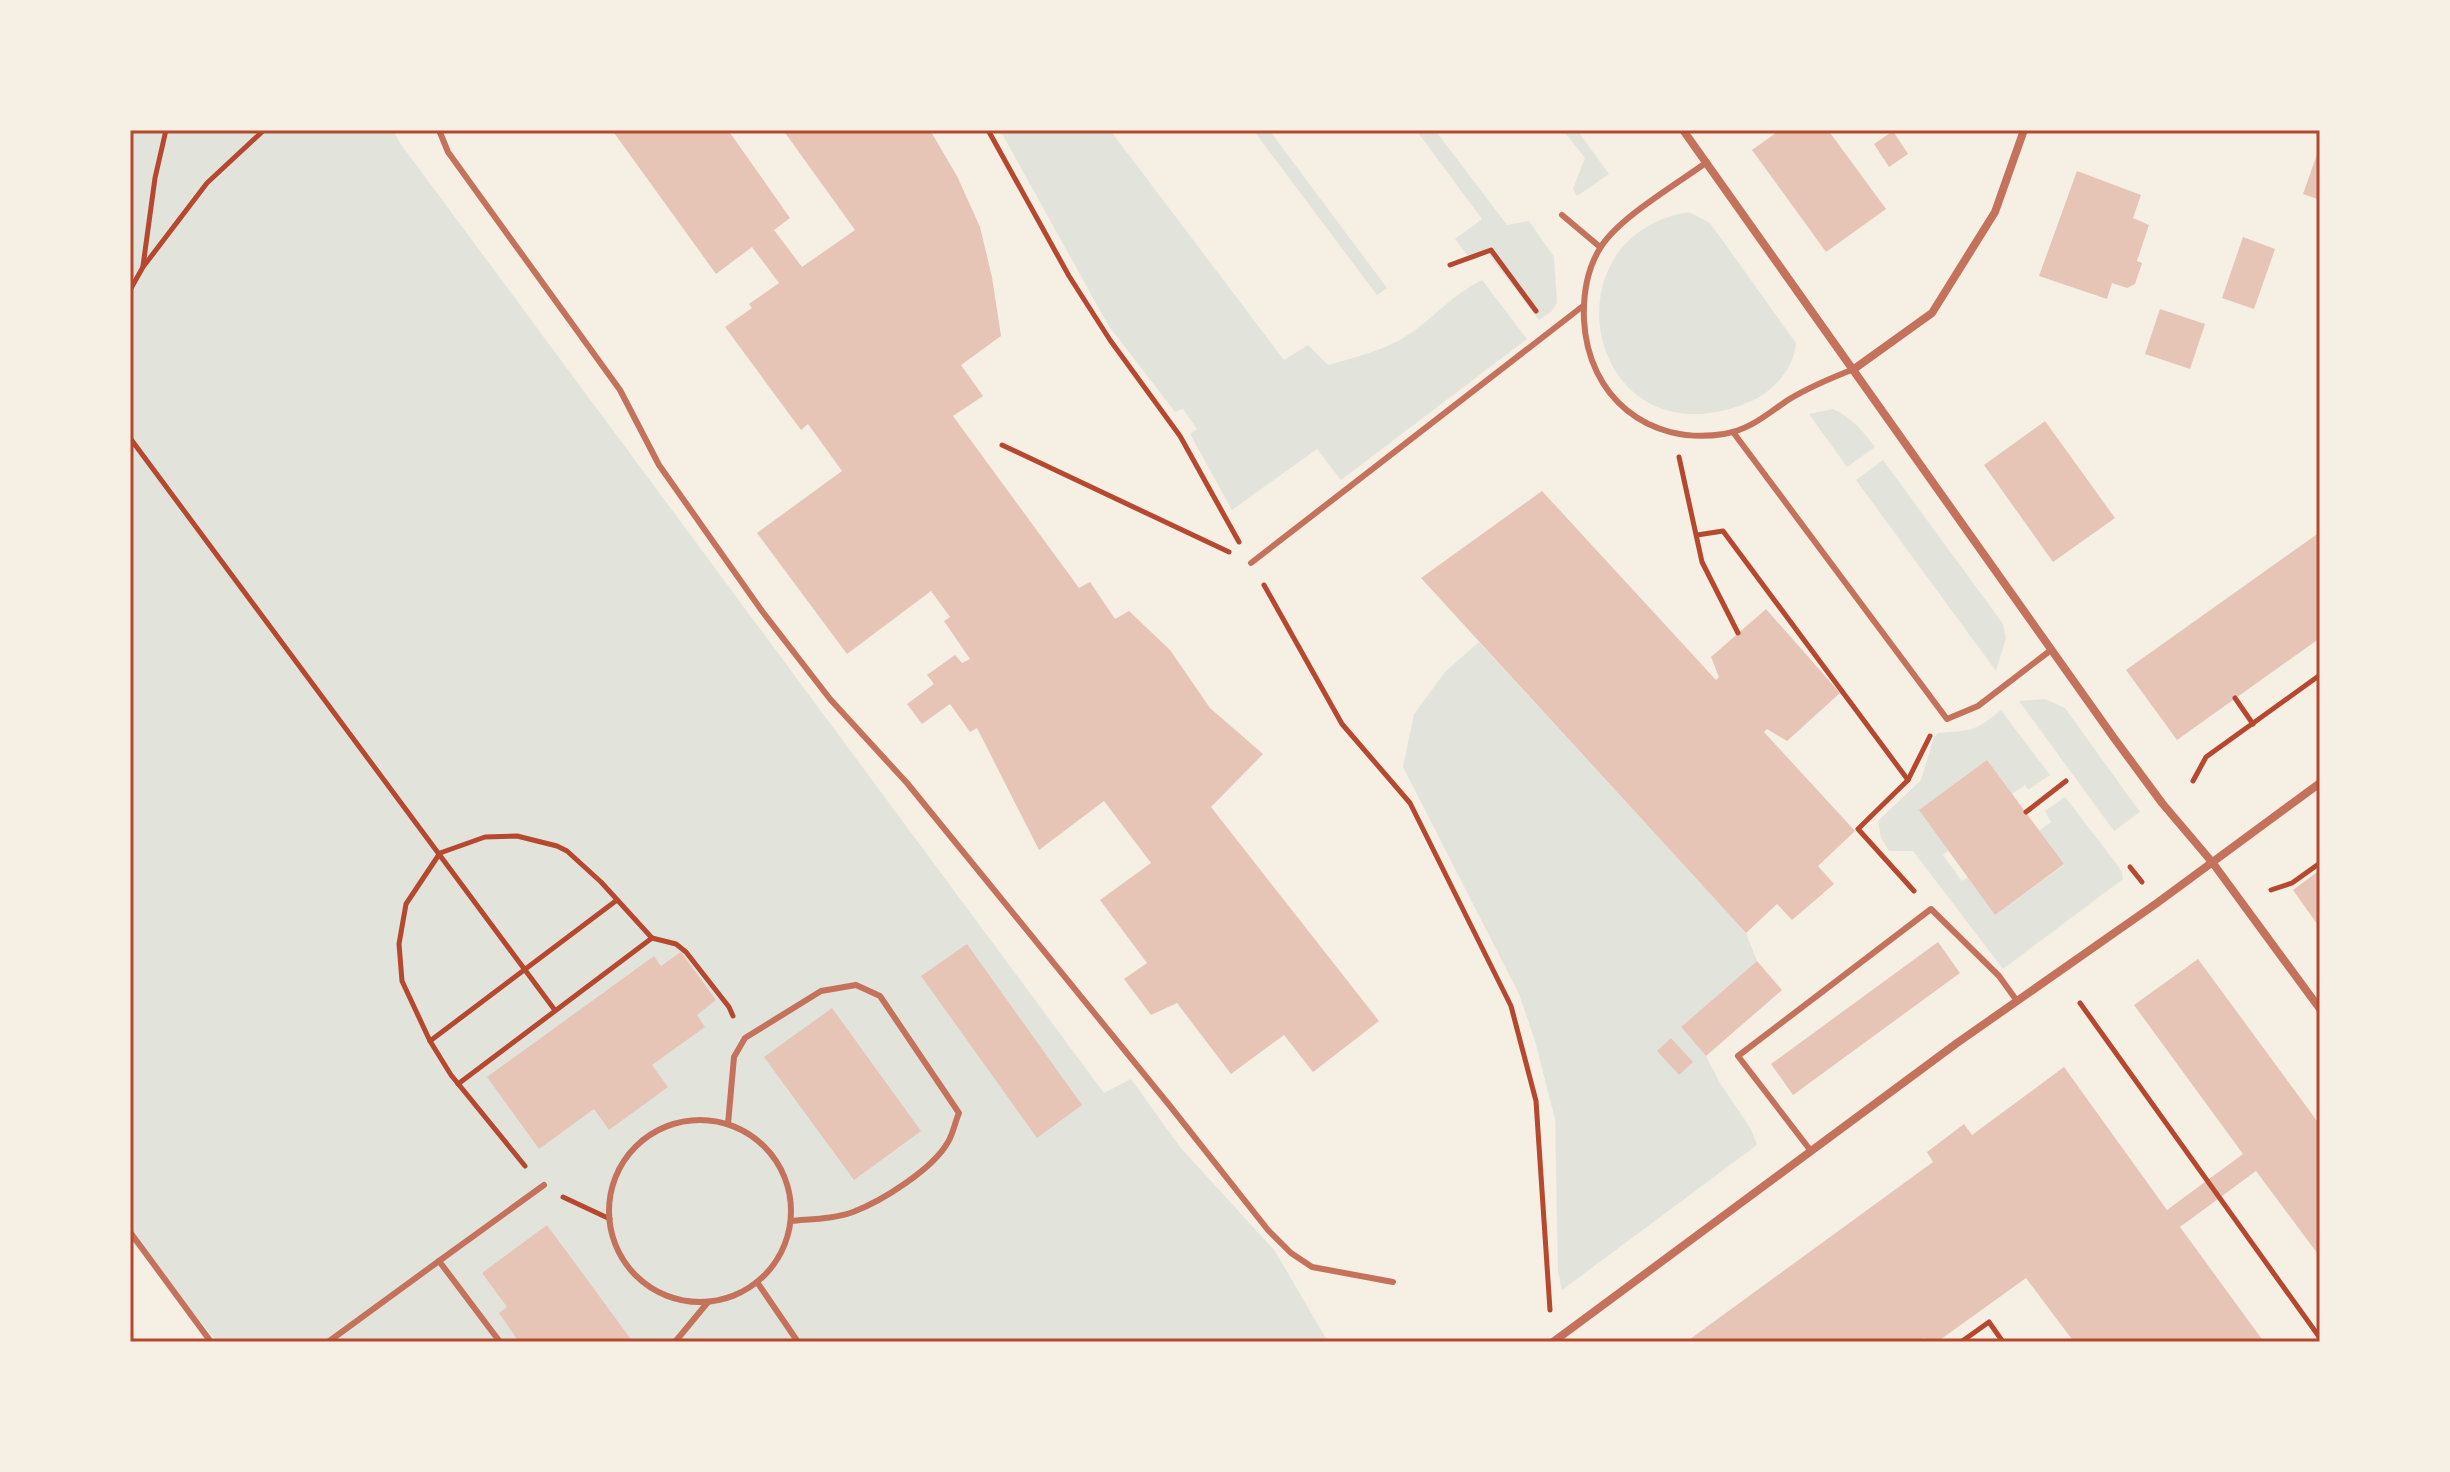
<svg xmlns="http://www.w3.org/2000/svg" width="2450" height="1472" font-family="'DejaVu Sans',sans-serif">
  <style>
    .green { fill: #e2e4dc }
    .building { fill: #e6c5b7 }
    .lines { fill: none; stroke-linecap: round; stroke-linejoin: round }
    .path { stroke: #b5482f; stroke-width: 5 }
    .service { stroke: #c5725c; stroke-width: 6 }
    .minor { stroke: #c5725c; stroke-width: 8 }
    .neatline { fill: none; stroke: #b5482f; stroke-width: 3 }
  </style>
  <rect width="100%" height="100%" fill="#f6efe4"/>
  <g class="green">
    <path d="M130 130H393L400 143 1104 1093 1131 1079 1180 1147 1275 1251 1328 1342H218L130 1240Z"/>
    <path d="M1000 130H1110L1284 360 1308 345 1328 365C1357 357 1386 350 1411 333 1435 316 1455 293 1482 280L1527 339 1341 480 1317 449 1232 510 1190 434 1197 429 1183 409 1175 412 1108 325Z"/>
    <path d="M1253 130H1269L1387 288 1377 295Z"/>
    <path d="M1416 130H1435L1507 225 1529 221 1554 257 1557 303 1551 312 1539 320 1486 251 1472 261 1455 239 1482 219Z"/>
    <path d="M1563 130H1577L1609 174 1577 196 1573 189 1585 158Z"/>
    <path d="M1689 212 1710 223 1796 343C1794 369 1773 392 1749 402 1589 469 1539 236 1689 212Z"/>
    <path d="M1833 409C1852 418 1862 430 1875 447L1847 467 1809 414Z"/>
    <path d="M1883 460 2003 624 2006 638 1996 671 1856 480Z"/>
    <path d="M1479 642 1746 933 1757 961 1681 1027 1706 1056 1720 1083 1751 1129 1757 1145 1562 1290 1558 1271 1555 1119 1535 1041 1519 994 1403 767 1414 714 1445 672Z"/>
    <path d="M2045 699 2065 708 2140 812 2114 831 2019 701Z"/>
    <path d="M2001 710 2050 775 2028 790 2025 785 2012 794 1920 810 1948 850 1943 855 1962 881 1968 877 1996 914 2064 865 2039 831 2051 822 2045 811 2065 797 2116 863 2122 872 2123 879 2003 969 1913 851H1889L1881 838 1878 821 1921 780 1934 737 1938 733C1973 730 1974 732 2001 710Z"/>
  </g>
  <g class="building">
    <path d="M612 130H728L790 218 774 230 802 267 855 230 783 130H930L957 176 980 227 992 277 1001 336 961 365 983 396 953 416 1079 588 1090 582 1115 619 1129 611 1170 650 1210 708 1263 754 1211 807 1379 1021 1313 1072 1284 1035 1231 1074 1177 1003 1151 1015 1124 979 1147 963 1100 900 1151 863 1104 801 1039 850 977 728 970 732 950 704 922 724 907 704 934 684 927 675 955 655 962 663 970 659 944 621 950 617 931 591 847 654 757 533 842 471 808 424 801 430 725 327 752 308 749 304 779 283 752 247 716 274Z"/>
    <path d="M1780 130H1828L1886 209 1826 252 1752 150Z"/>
    <path d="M1893 131 1908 154 1889 167 1874 144Z"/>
    <path d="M2320 146V200L2303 194Z"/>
    <path d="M2077 171 2141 195 2133 218 2149 225 2137 261 2142 263 2135 284 2127 288 2112 283 2107 299 2039 276Z"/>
    <path d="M2243 237 2275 249 2254 309 2222 298Z"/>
    <path d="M2160 309 2205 324 2190 369 2145 354Z"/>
    <path d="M2045 421 2115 518 2053 562 1984 465Z"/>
    <path d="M1542 491 1716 680 1719 677 1711 657 1766 609 1840 693 1787 741 1767 729 1764 732 1855 831 1818 866 1834 884 1792 920 1777 904 1746 933 1421 578Z"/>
    <path d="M2320 532V638L2177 740 2126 670Z"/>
    <path d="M1987 760 2064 864 1995 915 1919 810Z"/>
    <path d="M2320 870V928L2293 890Z"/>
    <path d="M1938 942 1960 973 1793 1095 1771 1064Z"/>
    <path d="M967 944 1082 1105 1037 1138 921 976Z"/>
    <path d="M681 952 716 1000 697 1015 705 1027 652 1065 668 1087 609 1130 594 1109 539 1149 487 1077 654 956 661 966Z"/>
    <path d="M2198 959 2320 1125V1257L2256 1171 2180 1227 2264 1342H2074L2026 1278 1937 1342H1927L1924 1338 1919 1342H1686L1933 1162 1927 1152 1964 1124 1972 1135 2064 1067 2167 1210 2243 1154 2134 1005Z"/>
    <path d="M1757 961 1782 990 1706 1056 1681 1027Z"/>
    <path d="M832 1008 921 1131 854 1180 764 1057Z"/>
    <path d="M1671 1038 1693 1062 1679 1075 1657 1051Z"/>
    <path d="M547 1225 633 1342H519L499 1313 507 1307 482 1273Z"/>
  </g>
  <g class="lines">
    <g class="path">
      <path d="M988 130 1069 276 1110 340 1180 436 1239 542"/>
      <path d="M1450 265 1491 250 1536 311"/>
      <path d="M143 266 155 178 166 130"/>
      <path d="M130 290 143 267 207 183 264 130"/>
      <path d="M130 438 554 1009"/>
      <path d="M1002 445 1229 552"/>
      <path d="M1679 457 1702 562 1738 633"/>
      <path d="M1697 535 1723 531 1908 780"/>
      <path d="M1264 585 1342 724 1410 803 1511 1006 1536 1101 1550 1310"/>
      <path d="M2235 698 2253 724"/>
      <path d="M2193 781 2206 757 2320 675"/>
      <path d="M2026 812 2066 781"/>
      <path d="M2130 867 2142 882"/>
      <path d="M2271 890 2292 883 2320 863"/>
      <path d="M1914 891 1858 829 1908 780 1930 736"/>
      <path d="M2080 1003 2320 1338"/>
      <path d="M430 1041 617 900"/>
      <path d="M458 1084 652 938"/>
      <path d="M525 1166 451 1075 430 1041 402 981 399 944 406 904 440 853 485 837 517 836 557 846 567 851 601 882 652 938 676 944 686 952 729 1007 733 1016"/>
      <path d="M563 1197 610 1219"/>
      <path d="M1961 1342 1989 1322 2003 1342"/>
    </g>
    <g class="service">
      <path d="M439 130 448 152 620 390 659 465 762 611 830 699 907 783 1170 1106 1268 1230 1291 1253 1312 1267 1393 1282"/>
      <path d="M1707 162C1677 184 1616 219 1599 250 1586 272 1583 295 1584 320 1588 397 1648 446 1724 434 1750 430 1767 414 1788 400 1809 387 1831 378 1854 369"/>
      <path d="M1562 215 1600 247"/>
      <path d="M1733 432 1947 719 1978 706 2051 650"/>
      <path d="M1251 563 1583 306"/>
      <circle cx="700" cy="1211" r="91"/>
      <path d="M728 1124 734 1057 745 1038 821 991 856 985 880 996 959 1113C955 1122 953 1134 948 1142 933 1169 882 1201 853 1212 834 1219 812 1219 791 1221"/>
      <path d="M1811 1151 1738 1056 1931 909 1999 976 2017 1001"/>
      <path d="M130 1232 211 1342"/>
      <path d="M757 1282 798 1342"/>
      <path d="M328 1342 439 1261"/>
      <path d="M500 1342 439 1261 544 1185"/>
      <path d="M675 1342 708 1302"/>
    </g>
    <g class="minor">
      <path d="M1683 130 2114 738 2162 803 2212 862 2320 1009"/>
      <path d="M1854 369 1932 313 1995 212 2024 130"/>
      <path d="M1553 1342 1957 1043 2157 903 2320 783"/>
    </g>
  </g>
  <rect width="2450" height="1472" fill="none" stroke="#f6efe4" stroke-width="264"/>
  <rect x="132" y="132" width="2186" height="1208" class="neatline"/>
</svg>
